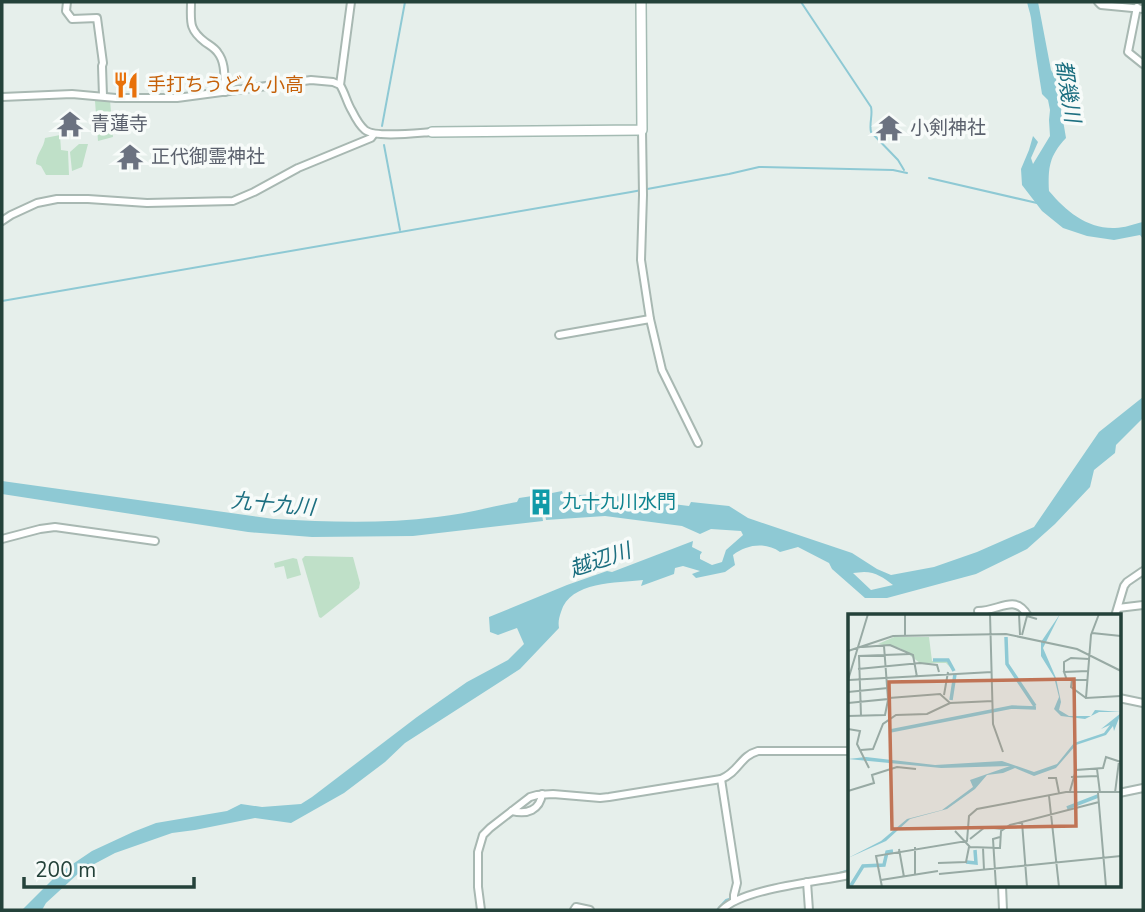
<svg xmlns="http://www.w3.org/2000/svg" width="1145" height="912" font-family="'Nunito Sans','Noto Sans JP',sans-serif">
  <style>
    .green { fill: #bfe0c8 }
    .water { fill: #8ec9d4; fill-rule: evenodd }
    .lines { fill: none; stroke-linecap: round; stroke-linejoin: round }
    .stream { stroke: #8ec9d4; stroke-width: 2 }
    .street-casing { stroke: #a8b8b2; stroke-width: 10 }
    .secondary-casing { stroke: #a4bbb3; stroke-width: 12 }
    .street { stroke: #fff; stroke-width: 6 }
    .secondary { stroke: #fff; stroke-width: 9 }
    .labels { text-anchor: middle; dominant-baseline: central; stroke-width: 7; stroke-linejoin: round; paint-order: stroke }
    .food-label { font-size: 19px; fill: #c56008; stroke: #f7fbf9; text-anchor: start }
    .worship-label { font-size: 19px; fill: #5b616d; stroke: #f7fbf9; text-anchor: start }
    .culture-label { font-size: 19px; fill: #0d838f; stroke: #f7fbf9; text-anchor: start }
    .water-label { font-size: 21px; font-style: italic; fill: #1c6f80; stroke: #f7fbf9 }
    .inset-river { fill: none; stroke: #8ec9d4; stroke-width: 3.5 }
    .inset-road { fill: none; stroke: #98aaa4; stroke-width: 2 }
    .view { fill: #c07456; fill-opacity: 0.15; stroke: #c07456; stroke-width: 3.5 }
    .inset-edge { fill: none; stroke: #24423a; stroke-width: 3.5 }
  </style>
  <rect width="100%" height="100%" fill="#e6efeb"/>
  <g class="green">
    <path d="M98 99 110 100 113 137 98 141 95 101H98Z"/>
    <path d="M60 135 61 150 68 151 69 175H46L41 166 36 164C36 154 44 148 45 138Z"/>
    <path d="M79 144H88L82 167 72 171 70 152Z"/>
    <path d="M305 556 353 557 360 583 359 588 321 618 319 617 302 559Z"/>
    <path d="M293 558 297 559 301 575 287 579 284 566 275 568 274 563Z"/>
  </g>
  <g class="water">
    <path d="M1027 2H1038L1051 70 1056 79 1066 138C1049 156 1048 168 1049 191 1066 211 1087 229 1115 228 1124 228 1134 224 1143 222V239L1140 235 1114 240 1087 236 1063 228 1042 211 1022 185 1021 169 1029 150 1033 136 1038 142 1031 158 1033 164 1050 136 1049 120 1050 110 1048 100 1042 94C1038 69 1034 44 1031 18 1030 12 1028 7 1027 2Z"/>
    <path d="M1143 397V418L1116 445 1115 453 1094 470 1090 487 1055 524 1027 549 976 574 887 598H865L832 569 829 563 798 547 780 552C766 542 747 544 733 555L735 565 725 572 696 578 692 574 700 571 683 566 675 568 674 574 641 586 643 580C617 583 570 581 561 612 559 618 558 622 559 628L520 669 405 743 385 762 344 793 291 823 255 818 195 830 172 833 115 853 81 871 46 903 42 910H22L58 874 92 851 133 832 156 823 227 811 241 804 262 807 301 804 312 797 417 717 467 682 508 660 524 644 517 628 498 635 490 632 489 617 567 585 607 571 612 572 693 541 692 547 702 552 700 555V559L712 565 722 562 726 550 743 535 741 531 711 529 700 534 682 526 605 516 546 520 542 495 562 491 564 497C605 490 648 502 689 506L691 502 729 506 748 518 852 553 877 569 891 575 934 567 977 552 1034 527 1099 432ZM864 572C876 572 884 578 893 585L871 590 853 573Z"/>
    <path d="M2 481 274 519C328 522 383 524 437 517 464 514 490 507 517 502L519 498 539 495 543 521 413 536 312 537 248 532 2 494Z"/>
  </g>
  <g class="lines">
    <g class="stream">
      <path d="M801 2 871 107C873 115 869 123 871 132L898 160 904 170"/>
      <path d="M382 126 405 2"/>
      <path d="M384 145 400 230"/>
      <path d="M929 178 1037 203"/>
      <path d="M2 301 631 192 729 174 759 167 893 170 907 173"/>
      <path d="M1137 786 1143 785"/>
      <path d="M833 875 849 870"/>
      <path d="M788 883 814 878"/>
      <path d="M717 910 726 900 732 898"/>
    </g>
    <g class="street-casing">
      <g id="street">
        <path d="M67 2 66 11 72 19 97 18 103 63 102 66 103 96"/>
        <path d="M191 2C191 21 188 29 205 42 209 45 215 48 218 53 226 63 224 79 225 92"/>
        <path d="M1098 2 1101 5 1143 9"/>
        <path d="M1137 7 1128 52 1143 64"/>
        <path d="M340 85 351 2"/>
        <path d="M2 97 72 94 116 98H177L311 80 333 82 340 85C345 93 347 103 352 111 355 117 359 125 365 130 375 138 417 133 432 132"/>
        <path d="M642 130 643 195 641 260 650 319 662 370 698 443"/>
        <path d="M2 221 11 215 37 203 57 199H88L147 203 233 201 254 192 298 168 371 138 374 134"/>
        <path d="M559 335 650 319"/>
        <path d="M2 539 40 529 55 527 155 541"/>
        <path d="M1118 608 1143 605"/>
        <path d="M978 611C1000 611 1015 593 1028 616"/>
        <path d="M1115 616 1124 586 1127 582 1143 571"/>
        <path d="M1119 698 1143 703"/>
        <path d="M721 779 737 883 734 895V901"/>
        <path d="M1119 793 1143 788"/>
        <path d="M512 811C527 815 540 810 542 794"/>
        <path d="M807 882 809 910"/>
        <path d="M1002 886 1003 910"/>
        <path d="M481 910 478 887V852L483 835 490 828 530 797 537 795 553 794 600 798 609 797 721 779C739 772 740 756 758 751H849"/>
        <path d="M574 910 576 907 590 910"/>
        <path d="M722 910C743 888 818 882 849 875"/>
      </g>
    </g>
    <g class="secondary-casing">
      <path id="secondary" d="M432 132 642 130 641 2"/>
    </g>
    <use href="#street" class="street"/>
    <use href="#secondary" class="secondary"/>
  </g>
  <defs>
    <g id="restaurant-bare" transform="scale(2.1)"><path d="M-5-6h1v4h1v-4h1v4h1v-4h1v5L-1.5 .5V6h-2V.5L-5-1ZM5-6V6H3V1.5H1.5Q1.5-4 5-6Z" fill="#e8710a" stroke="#f7fbf9" stroke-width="2.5" paint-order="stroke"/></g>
    <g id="temple-bare" transform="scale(2.1)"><path d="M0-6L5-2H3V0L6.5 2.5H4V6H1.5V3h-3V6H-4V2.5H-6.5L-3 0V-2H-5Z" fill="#6b7280" stroke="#f7fbf9" stroke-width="2.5" paint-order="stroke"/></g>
    <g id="building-bare" transform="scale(2.1)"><path d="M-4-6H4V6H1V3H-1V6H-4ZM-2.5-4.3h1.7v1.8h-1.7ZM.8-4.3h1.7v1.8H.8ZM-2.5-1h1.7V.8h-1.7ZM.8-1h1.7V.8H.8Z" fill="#0f9aa8" stroke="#f7fbf9" stroke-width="2.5" paint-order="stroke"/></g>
  </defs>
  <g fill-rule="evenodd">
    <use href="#restaurant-bare" x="126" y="85"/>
    <use href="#temple-bare" x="70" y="124"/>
    <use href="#temple-bare" x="889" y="128"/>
    <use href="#temple-bare" x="130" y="157"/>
    <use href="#building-bare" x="541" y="502"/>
  </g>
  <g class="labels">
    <g class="food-label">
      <text x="147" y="85">手打ちうどん 小高</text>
    </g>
    <g class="worship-label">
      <text x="91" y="124">青蓮寺</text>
      <text x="910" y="128">小剣神社</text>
      <text x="151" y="157">正代御霊神社</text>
    </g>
    <g class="culture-label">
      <text x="562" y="502">九十九川水門</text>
    </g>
    <g class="water-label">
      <text transform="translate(1068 91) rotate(81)">都幾川</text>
      <text transform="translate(273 504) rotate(5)">九十九川</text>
      <text transform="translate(600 560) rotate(-19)">越辺川</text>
    </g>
  </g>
  <g transform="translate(848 614)">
    <rect width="273" height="273" fill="#e6efeb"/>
    <path d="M46 23H81L84 47 98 45 105 56 98 49H72L52 34 30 30Z" fill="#bfe0c8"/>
    <path d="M212 0 195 34 208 64 213 88 211 96 221 102H243L247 96 273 98H251L237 105 213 102 206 95 211 83 206 63 193 42V28ZM273 99 266 117 265 112 258 121 228 131 208 154 186 162 167 154 155 159 139 161 127 175 99 195 62 205 38 227 0 244 33 227 59 205 94 196 125 173 122 166 162 152 93 154 0 145 18 143 87 151 154 147 186 158 209 150 226 129 256 119 262 111 253 115Z" fill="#8ec9d4"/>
    <path class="inset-river" d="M158 23 159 50 187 92M85 46H100L106 57M103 86 107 60M42 117 164 93 188 94M219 194 250 182M118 248 128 249 127 236M2 273 15 252 36 251 39 238 45 237"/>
    <path class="inset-road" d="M57 0V22M142 0 145 110 155 138M171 0 172 21M251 0 243 21 238 84 273 82M244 19 273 22M174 21 179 2 189 5M15 33 42 31 65 41 69 63M0 37 45 22 158 20 229 35 273 57M10 55 72 49 89 51 91 58M216 58V48L223 44 241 45M0 66 20 0M1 66 144 58M224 66 223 73 238 84M240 66H219L216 58 240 57M0 78 40 74M96 81 100 58M41 84 92 80 102 89M0 89 40 85 36 32M0 102 37 101 40 86M13 102 11 42 62 40M0 115 12 117 9 130 21 154M13 136 25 135 35 110 48 101 79 100 102 89 145 87M249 155 252 179M223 163 250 162M200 164H208L211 179M0 177 26 169 24 161 49 153 68 155M222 177 228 156 255 154 258 143 273 148M250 179 258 273M267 179 271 147M201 182 211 273M174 208 179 273M107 217 122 233 152 234 153 217 162 211 251 188M122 225 137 213 155 215M67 233V262M135 234 136 256M51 235 56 263M90 249 118 248 121 233M91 260 273 242M33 266 90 257M34 273 28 242 119 227 121 202 129 195 218 178H273M148 273 145 225 152 223"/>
    <path class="view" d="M226 65 228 212 44 215 41 68Z"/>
    <rect width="273" height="273" class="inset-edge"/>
  </g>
  <rect width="1145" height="912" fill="none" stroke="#24423a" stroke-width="7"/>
  <path d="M24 877v10h170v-10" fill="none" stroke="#24423a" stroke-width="3.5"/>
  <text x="35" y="877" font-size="21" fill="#24423a" stroke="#f7fbf9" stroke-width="5" paint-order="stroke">200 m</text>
</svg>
